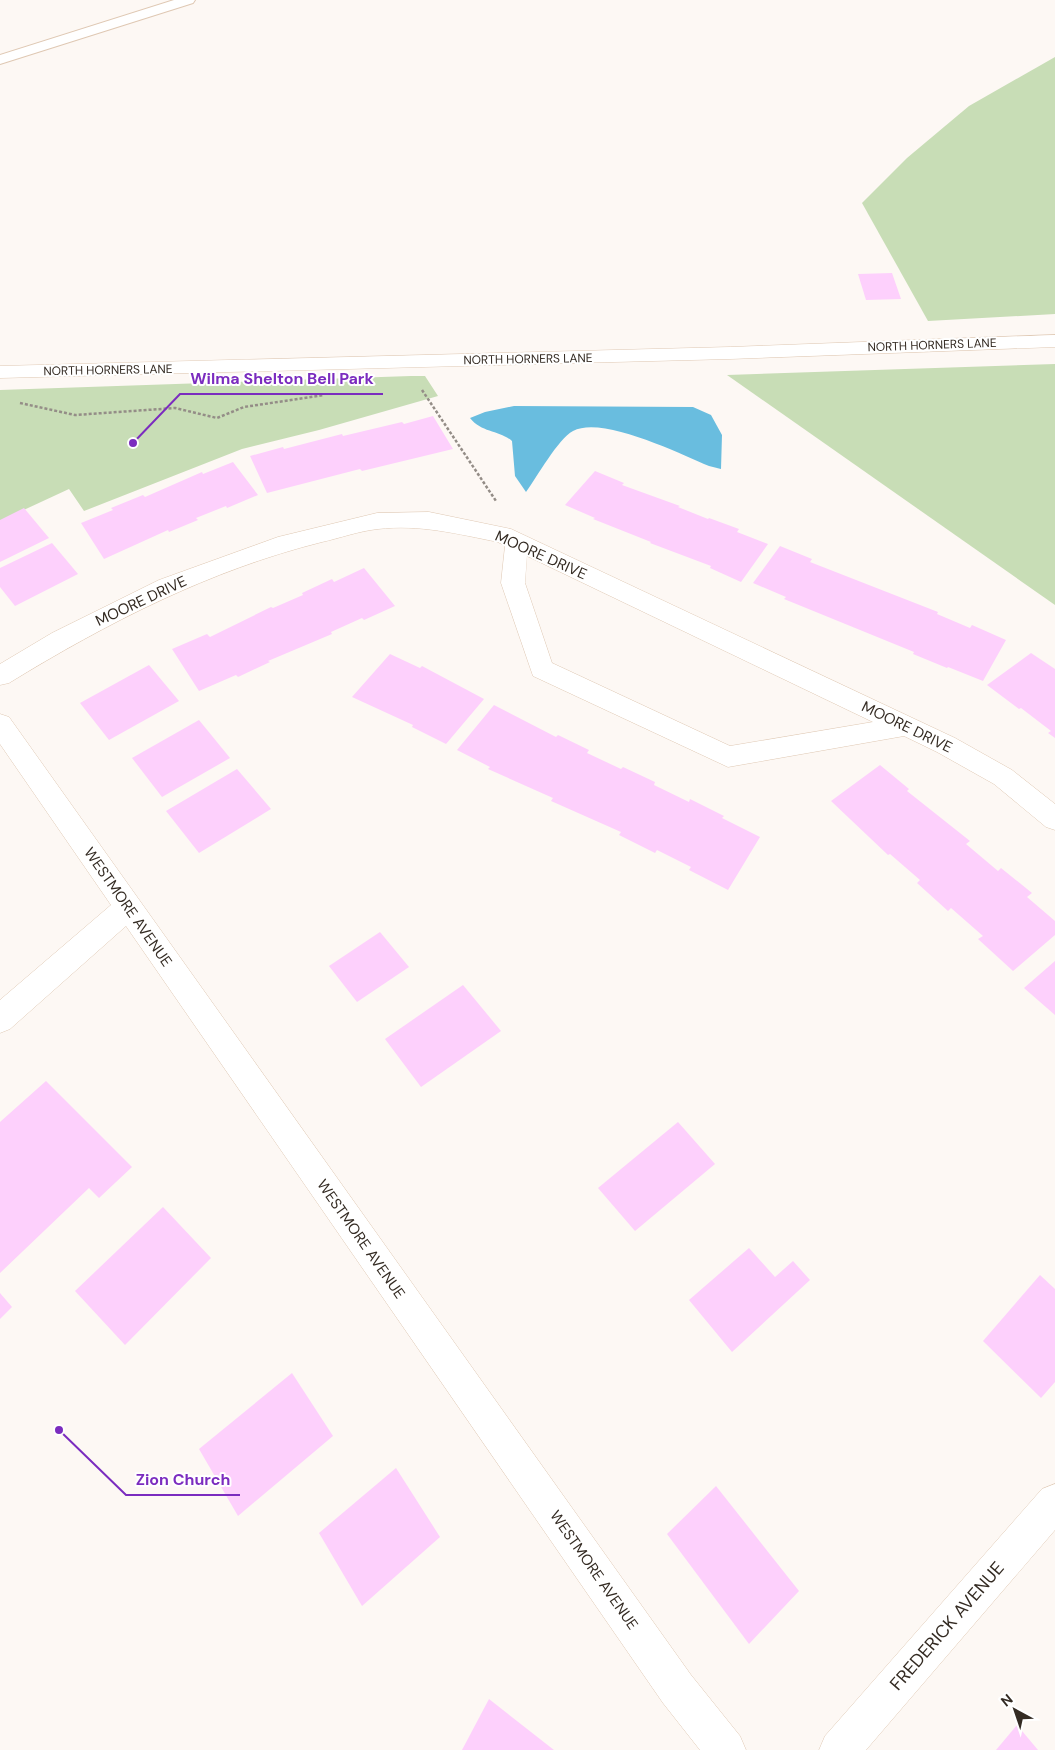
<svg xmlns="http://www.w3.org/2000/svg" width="1055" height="1750" font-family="'DM Sans',sans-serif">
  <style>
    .green { fill: #c8ddb6 }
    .water { fill: #69bddf }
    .building { fill: #fdd0fc }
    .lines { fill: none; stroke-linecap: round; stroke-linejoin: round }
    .service-casing { stroke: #dfc8b3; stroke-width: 2 }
    .minor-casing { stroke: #dfc8b3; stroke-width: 1 }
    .path { stroke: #948d87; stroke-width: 2.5; stroke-dasharray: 3 2; stroke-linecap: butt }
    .service { fill: #fff; fill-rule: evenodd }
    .minor { fill: #fff; fill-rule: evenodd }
    .labels { text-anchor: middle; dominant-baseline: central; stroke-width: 4; stroke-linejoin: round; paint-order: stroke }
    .far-street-label { font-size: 12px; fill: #342b23; stroke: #fff }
    .street-label { font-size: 15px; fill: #342b23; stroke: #fff }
    .near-street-label { font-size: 18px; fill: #342b23; stroke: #fff }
    .leader { fill: none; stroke: #7b2cbf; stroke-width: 2 }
    .callout-dot { fill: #7b2cbf; stroke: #fff; stroke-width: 2 }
    .callout-label { font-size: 16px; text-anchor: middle; font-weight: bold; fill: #7b2cbf; stroke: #fff; stroke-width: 4; stroke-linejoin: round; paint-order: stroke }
  </style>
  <rect width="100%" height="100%" fill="#fdf8f4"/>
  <g class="green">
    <path d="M1055 57V314L928 321 862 203 907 158 969 106Z"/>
    <path d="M1055 364V605L727 375Z"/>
    <path d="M411 376H425L438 396 319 430 242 449 84 511 69 489 0 521V390Z"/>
  </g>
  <path class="water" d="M514 406 693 407 711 415 722 435 721 469 709 466C680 454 602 415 573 431 558 439 537 477 526 492L515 476 512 441C499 430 482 433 470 418L485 412Z"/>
  <g class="building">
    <path d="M892 273 901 299 866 300 858 274Z"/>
    <path d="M433 416 453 449 362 471 360 469 267 493 250 456 283 447 284 449 342 434 343 436 402 422 404 424Z"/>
    <path d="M233 462 258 495 227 508 226 506 196 518 198 520 169 532 168 530 104 559 81 523 113 510 111 508 143 495 145 497 202 472 203 474Z"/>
    <path d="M595 471 624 483 622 485 680 506 678 507 708 519 709 518 739 529 737 532 768 544 741 582 710 568 711 566 650 543 651 542 593 519 595 518 565 505Z"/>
    <path d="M24 508 49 538 0 562V520Z"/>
    <path d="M52 543 78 574 15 606 0 587V568Z"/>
    <path d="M780 546 812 559 810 562 938 612 937 614 970 628 972 625 1006 640 983 681 948 667 947 668 913 654 914 652 784 599 786 597 753 583Z"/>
    <path d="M364 568 395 606 364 620 362 618 331 632 332 634 268 661 270 662 238 677 236 675 199 691 172 649 207 634 210 637 271 607 273 608 303 595 302 593 332 579 334 582Z"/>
    <path d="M1031 653 1055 669V738L1048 733 1051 731 1021 708 1019 709 987 685Z"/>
    <path d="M390 654 420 668 422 666 484 699 446 744 412 727 413 725 352 697Z"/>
    <path d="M149 665 179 701 109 740 80 703Z"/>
    <path d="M494 705 556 737 558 735 589 750 587 753 621 769 623 767 655 782 654 785 689 802 690 799 724 816 722 818 760 837 728 890 689 870 691 867 657 850 655 853 619 835 621 832 551 801 553 798 488 769 490 767 457 750Z"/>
    <path d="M199 720 230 758 162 797 132 758Z"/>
    <path d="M880 765 909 789 907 791 970 841 966 844 998 871 1001 868 1032 893 1027 897 1055 921V935L1013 971 978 939 983 936 951 908 948 911 917 883 920 880 890 854 888 855 831 801Z"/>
    <path d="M237 769 271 809 199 853 166 811Z"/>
    <path d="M380 932 409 967 357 1002 329 966Z"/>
    <path d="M1055 961V1015L1024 988Z"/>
    <path d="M463 985 501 1031 421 1087 385 1039Z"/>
    <path d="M46 1081 132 1167 99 1198 89 1188 0 1273V1122Z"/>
    <path d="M678 1122 715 1164 635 1231 598 1188Z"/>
    <path d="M163 1207 211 1258 125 1345 75 1291Z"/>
    <path d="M749 1248 775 1277 793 1261 810 1280 732 1352 689 1300Z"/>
    <path d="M1040 1275 1055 1289V1382L1041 1398 983 1341Z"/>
    <path d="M0 1293 12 1307 0 1319Z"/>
    <path d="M292 1373 333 1436 238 1516 199 1449Z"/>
    <path d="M396 1468 440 1537 362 1606 319 1533Z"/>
    <path d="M716 1486 799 1591 749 1644 667 1534Z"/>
    <path d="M489 1699 554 1750H462Z"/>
    <path d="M1017 1725 1038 1750H996Z"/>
  </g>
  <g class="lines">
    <g class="service-casing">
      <path id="service" d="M174 0H195L193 3 0 64V55Z"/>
    </g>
    <g class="minor-casing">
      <g id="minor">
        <path d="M1055 335V347L730 359 0 378V366L730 347Z"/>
        <path d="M429 512 511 529 955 738 1012 770 1055 804V830L1046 827 994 784 937 752 904 736 728 767 533 676 501 583 505 546 498 542C458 534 419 524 378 529 359 531 340 538 322 542 210 570 107 623 9 683L0 685V664L52 633 159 580 278 537 377 513ZM527 556 873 722 730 746 552 663 525 583Z"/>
        <path d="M0 714 9 717 691 1675 740 1736 746 1750H700L663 1703 126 926 10 1029 0 1033V1000L111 905 0 744Z"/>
        <path d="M1055 1484V1530L866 1750H819L825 1736 1042 1489Z"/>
      </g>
    </g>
    <g class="path">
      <path d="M422 390 496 501"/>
      <path d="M20 403 75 415 175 408 217 418 244 407 324 395"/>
    </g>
    <use href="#service" class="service"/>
    <use href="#minor" class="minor"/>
  </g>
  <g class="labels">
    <g class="far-street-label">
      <text transform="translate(932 345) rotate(-2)">NORTH HORNERS LANE</text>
      <text transform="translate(528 359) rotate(-1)">NORTH HORNERS LANE</text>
      <text transform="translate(108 370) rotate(-1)">NORTH HORNERS LANE</text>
    </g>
    <g class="street-label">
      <text transform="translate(541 555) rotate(24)">MOORE DRIVE</text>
      <text transform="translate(141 601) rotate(-25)">MOORE DRIVE</text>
      <text transform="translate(907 727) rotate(26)">MOORE DRIVE</text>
      <text transform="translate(128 907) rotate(55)">WESTMORE AVENUE</text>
      <text transform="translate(361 1239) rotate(55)">WESTMORE AVENUE</text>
      <text transform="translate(594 1570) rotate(55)">WESTMORE AVENUE</text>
    </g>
    <g class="near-street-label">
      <text transform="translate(947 1626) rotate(-49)">FREDERICK AVENUE</text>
    </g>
  </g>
  <path class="leader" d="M133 443L180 394H383M59 1430L126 1495H240"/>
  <g class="callout-dot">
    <circle cx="133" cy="443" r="5"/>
    <circle cx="59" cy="1430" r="5"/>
  </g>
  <g class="callout-label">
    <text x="282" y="384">Wilma Shelton Bell Park</text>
    <text x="183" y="1485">Zion Church</text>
  </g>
  <g transform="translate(1015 1710) rotate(320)" stroke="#ffffff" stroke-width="4" paint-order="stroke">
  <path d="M0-4L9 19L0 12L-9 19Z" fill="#342b23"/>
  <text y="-8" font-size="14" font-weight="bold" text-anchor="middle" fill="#342b23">N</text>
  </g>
</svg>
